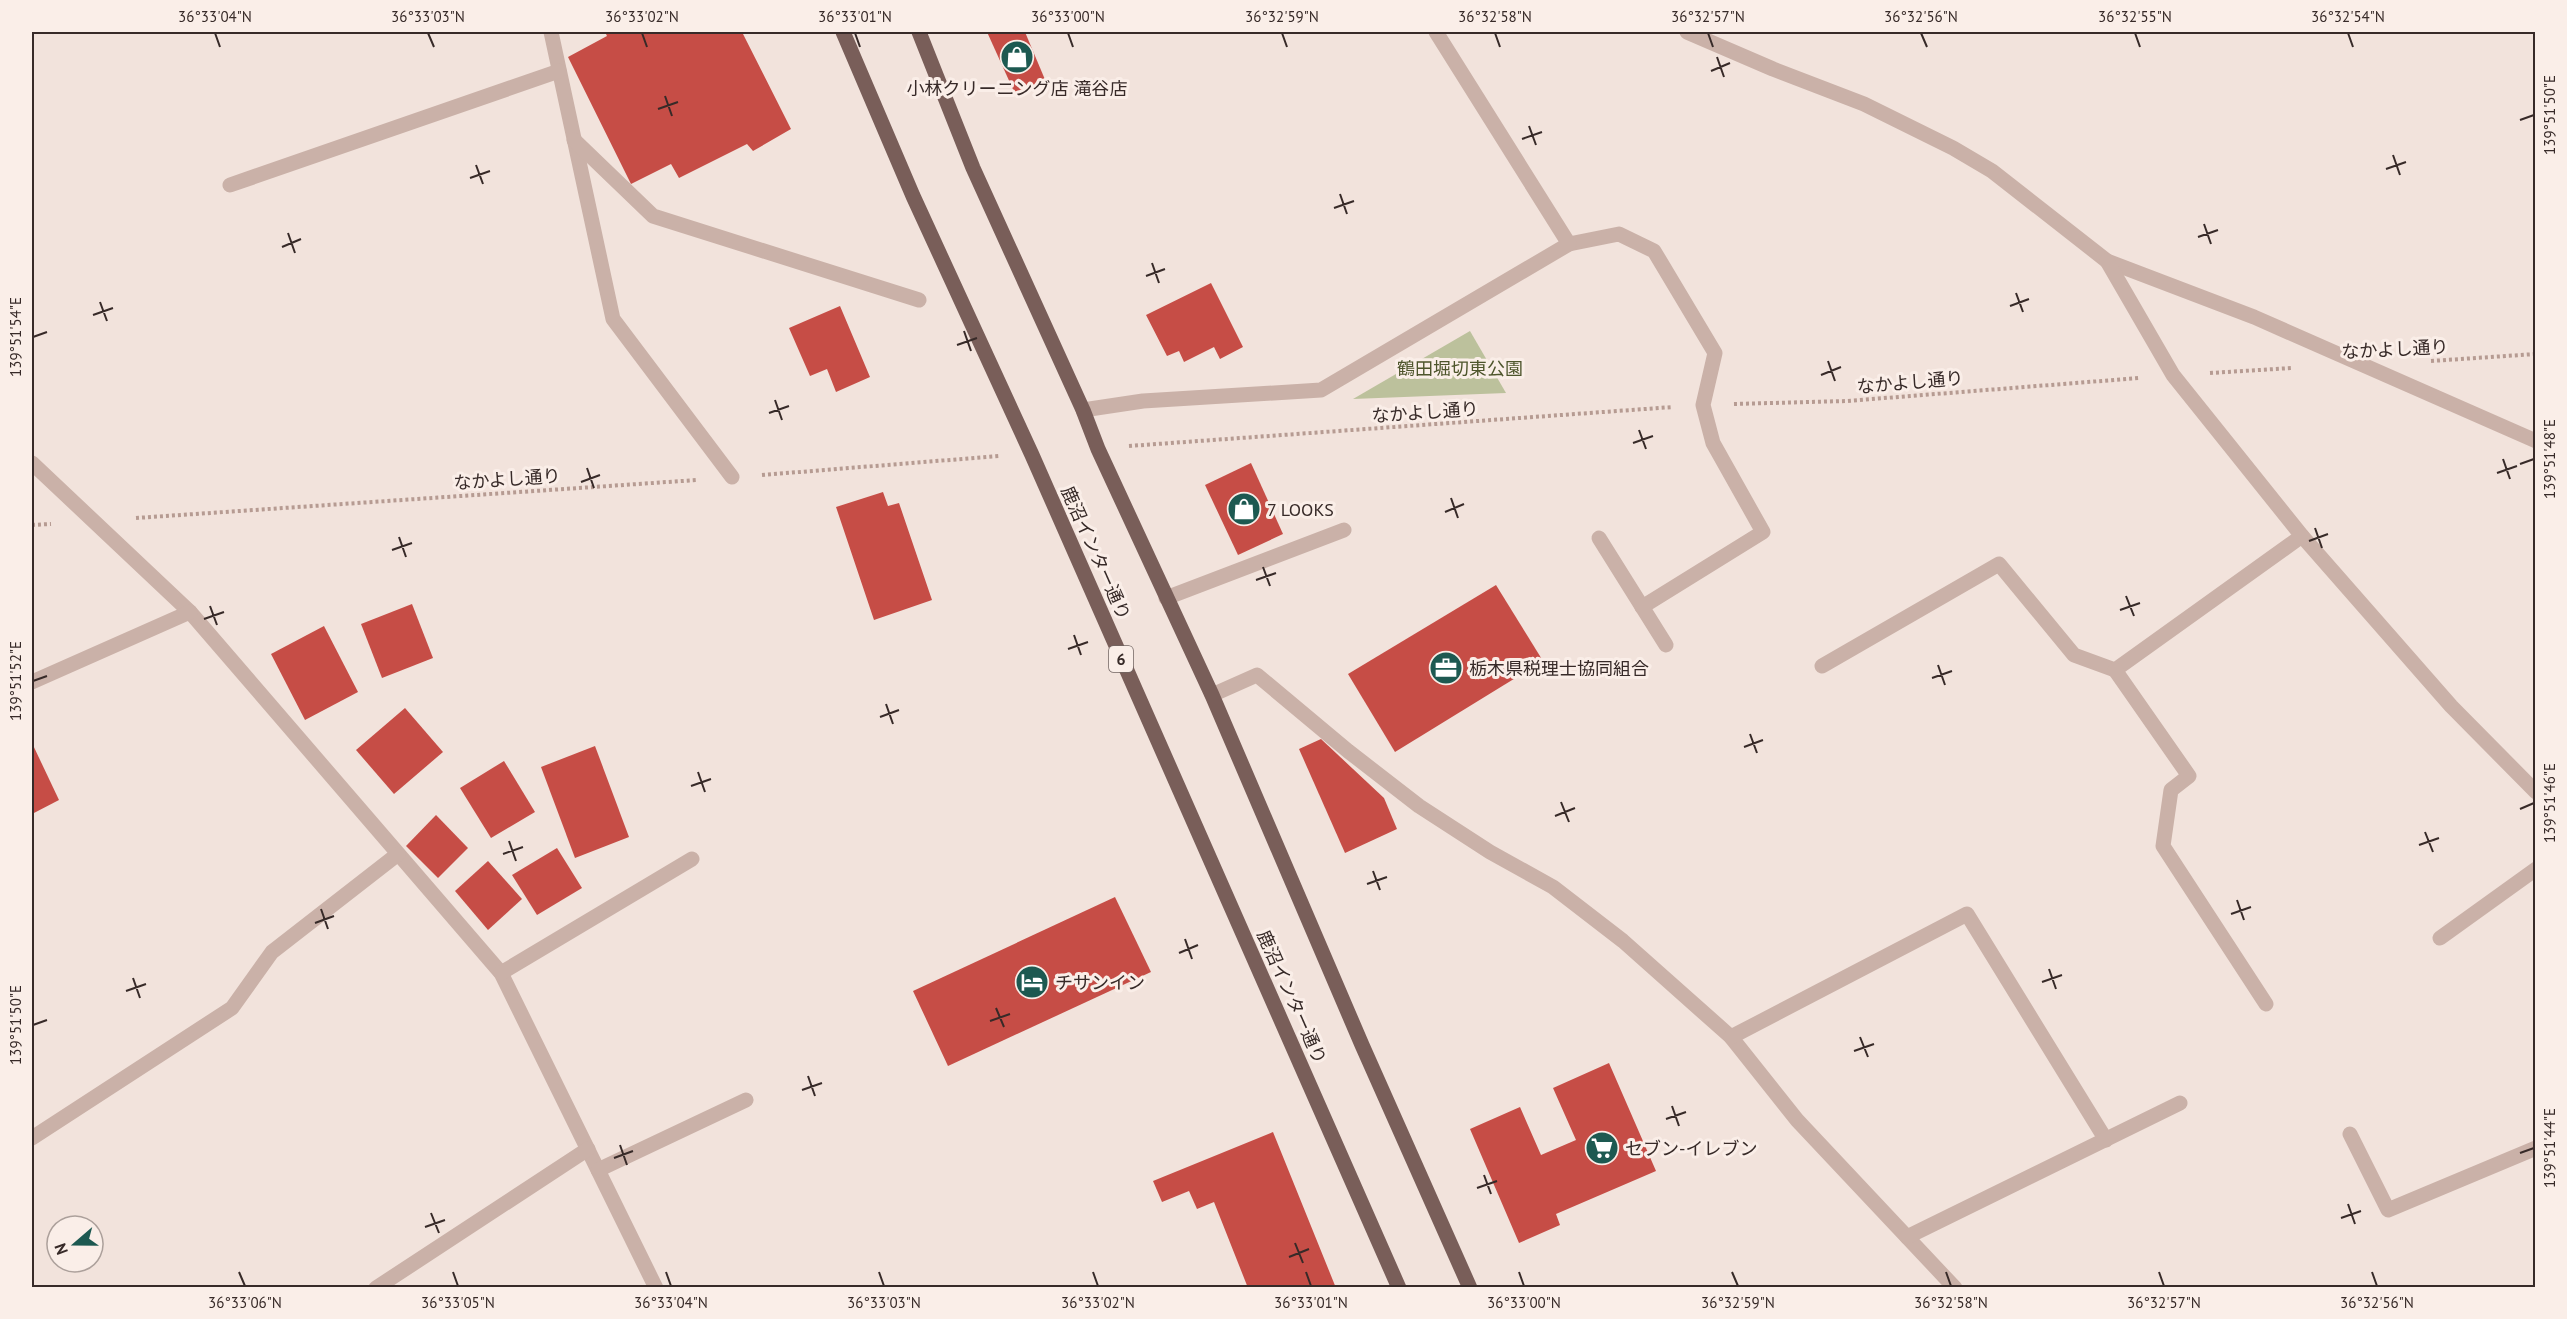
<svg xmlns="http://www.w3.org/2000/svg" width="2567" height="1319" font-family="'PT Sans','Noto Sans JP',sans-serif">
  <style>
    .green { fill: #bcc19c }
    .building { fill: #c64d46 }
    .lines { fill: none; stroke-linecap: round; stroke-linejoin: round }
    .path { stroke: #b69b92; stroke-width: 4; stroke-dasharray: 3 3; stroke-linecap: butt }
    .minor { stroke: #cab1a8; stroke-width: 15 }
    .major { stroke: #795e59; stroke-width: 15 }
    .ticks { fill: none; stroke: #372a28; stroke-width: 2 }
    .labels { text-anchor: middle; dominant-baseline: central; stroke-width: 6; stroke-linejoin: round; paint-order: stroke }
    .shield { fill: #faeee8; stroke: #726562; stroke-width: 1.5 }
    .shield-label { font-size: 16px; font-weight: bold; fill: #372a28 }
    .poi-label { font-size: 18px; fill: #372a28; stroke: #faeee8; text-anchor: start }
    .street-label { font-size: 18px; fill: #372a28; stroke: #faeee8 }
    .park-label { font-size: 18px; fill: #4e552c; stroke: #faeee8 }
    .neatline { fill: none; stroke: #372a28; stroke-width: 2 }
    .ticks-label { font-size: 15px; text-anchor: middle; fill: #372a28 }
  </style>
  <rect width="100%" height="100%" fill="#f2e3dc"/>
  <path class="green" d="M1470 331 1506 393 1353 399Z"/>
  <g class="building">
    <path d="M605 32H742L791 129 753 151 747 144 679 178 671 164 631 184 568 57 607 36Z"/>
    <path d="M987 32H1025L1046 82 1016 96Z"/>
    <path d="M1211 283 1243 347 1220 359 1214 347 1184 362 1179 351 1167 356 1146 315Z"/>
    <path d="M840 306 870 377 836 392 827 369 810 376 789 328Z"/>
    <path d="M1251 463 1283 534 1238 555 1205 485Z"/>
    <path d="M883 492 888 506 899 503 932 600 874 620 836 507Z"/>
    <path d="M1496 585 1543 661 1395 752 1348 674Z"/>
    <path d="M412 604 433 658 382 678 361 624Z"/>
    <path d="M324 626 358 692 305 720 271 654Z"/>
    <path d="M405 708 443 752 394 794 356 750Z"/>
    <path d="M1321 739 1384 798 1397 829 1345 853 1299 749Z"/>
    <path d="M32 743 59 800 32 814Z"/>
    <path d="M595 746 629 837 575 858 541 767Z"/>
    <path d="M504 761 535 812 491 838 460 788Z"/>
    <path d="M436 815 468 848 438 878 406 846Z"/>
    <path d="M557 848 582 888 537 915 512 875Z"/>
    <path d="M488 861 522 899 488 930 455 891Z"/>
    <path d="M1115 897 1151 972 948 1066 913 991Z"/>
    <path d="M1609 1063 1656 1171 1556 1214 1560 1225 1519 1243 1470 1129 1520 1107 1541 1155 1576 1140 1553 1088Z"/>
    <path d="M1273 1132 1336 1288H1248L1214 1202 1197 1209 1189 1191 1162 1202 1153 1181Z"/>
  </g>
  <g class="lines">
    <g class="path">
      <path d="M2431 361 2536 354"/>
      <path d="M2210 373 2292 368"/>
      <path d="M1734 404 1847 401 2139 378"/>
      <path d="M1129 446 1673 407"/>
      <path d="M762 475 999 456"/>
      <path d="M136 518 697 480"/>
      <path d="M32 525 51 524"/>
    </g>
    <g class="minor">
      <path d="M551 32 613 319 732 477"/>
      <path d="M1687 32 1773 69 1864 104 1953 148 1992 171 2107 261 2254 317 2536 441"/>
      <path d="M574 140 653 216 919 300"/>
      <path d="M230 185 559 71"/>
      <path d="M1569 244 1619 234 1654 251 1715 353 1703 405 1713 443 1763 532 1642 607"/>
      <path d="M1083 410 1143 401 1321 390 1569 244 1436 32"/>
      <path d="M32 463 190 612 501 973 656 1288"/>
      <path d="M2302 536 2451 706 2536 792"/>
      <path d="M1599 538 1666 645"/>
      <path d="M1166 598 1344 530"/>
      <path d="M1822 666 1999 564 2074 655 2115 670 2302 536 2173 375 2107 261"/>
      <path d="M2115 670 2189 776 2171 790 2163 846 2266 1004"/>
      <path d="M32 682 190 612"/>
      <path d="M1212 695 1257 675 1348 751 1419 806 1490 852 1553 887 1623 941 1731 1037 1797 1120 1955 1288"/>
      <path d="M2440 938 2536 869"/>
      <path d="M501 973 692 859"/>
      <path d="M1731 1037 1967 914 2106 1140"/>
      <path d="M2350 1134 2388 1210 2536 1148"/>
      <path d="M32 1138 232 1008 272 952 398 854"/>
      <path d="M598 1170 746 1100"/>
      <path d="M1907 1237 2180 1103"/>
      <path d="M376 1288 588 1149"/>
    </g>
    <g class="major">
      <path d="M843 32 913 196 1032 455 1399 1288"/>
      <path d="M919 32 973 168 1083 410 1098 449 1212 695 1362 1045 1470 1288"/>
    </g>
  </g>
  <path class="ticks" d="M215 33 220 47M428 33 434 47M642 33 647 47M855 33 860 47M1068 33 1073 47M1282 33 1287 47M1495 33 1500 47M1708 33 1713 47M1921 33 1927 47M2135 33 2140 47M2348 33 2353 47M1717 57 1724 77M1711 71 1730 63M665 96 672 116M658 109 678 102M2520 120 2534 115M1529 126 1536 145M1522 139 1542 132M2393 155 2400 175M476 165 483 184M2386 169 2406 162M470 178 490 171M1340 194 1347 214M1334 208 1354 201M2204 224 2211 244M288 233 295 253M2198 237 2218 230M282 247 301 239M1152 263 1159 283M1146 276 1165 269M2016 293 2023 312M100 302 107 321M2010 306 2029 299M93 315 113 308M964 331 971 351M33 337 47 332M957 345 977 338M1828 361 1835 381M1821 375 1841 367M775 400 782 420M769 413 789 406M1639 430 1646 449M1633 443 1653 436M2503 459 2510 479M2520 464 2534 459M587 468 594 488M2497 473 2517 466M581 482 600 475M1451 498 1458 518M1445 512 1464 504M2315 528 2322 548M399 537 406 557M2309 541 2328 534M392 550 412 543M1263 567 1270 586M1256 580 1276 573M2126 596 2134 616M210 606 217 625M2120 610 2140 603M204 619 224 612M1074 635 1081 655M1068 649 1088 642M1938 665 1945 685M1932 678 1952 671M33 681 47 676M886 704 893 724M880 717 899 710M1750 734 1757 753M1744 747 1763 740M698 772 705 792M691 786 711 779M1561 802 1569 822M2520 809 2534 803M1555 816 1575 808M2425 832 2433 852M509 841 516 861M2419 845 2439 838M503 854 523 847M1373 871 1380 890M1367 884 1387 877M2237 900 2244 920M321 909 328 929M2231 914 2251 907M315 923 334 916M1185 939 1192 959M1179 953 1198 945M2049 969 2056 989M133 978 140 998M2042 982 2062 975M126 991 146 984M996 1008 1004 1027M990 1021 1010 1014M33 1025 47 1020M1860 1037 1868 1057M1854 1051 1874 1044M808 1076 815 1096M802 1090 822 1083M1672 1106 1679 1126M1666 1119 1686 1112M620 1145 627 1165M2520 1153 2534 1148M614 1158 633 1151M1484 1175 1491 1194M1477 1188 1497 1181M2348 1204 2355 1224M431 1213 439 1233M2341 1218 2361 1211M425 1227 445 1220M1295 1243 1303 1263M1289 1257 1309 1249M239 1272 245 1286M453 1272 458 1286M666 1272 671 1286M879 1272 884 1286M1093 1272 1098 1286M1306 1272 1311 1286M1519 1272 1524 1286M1732 1272 1738 1286M1946 1272 1951 1286M2159 1272 2164 1286M2372 1272 2377 1286"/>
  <defs>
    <g id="shop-disc" transform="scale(1.725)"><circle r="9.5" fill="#1d5951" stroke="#faeee8"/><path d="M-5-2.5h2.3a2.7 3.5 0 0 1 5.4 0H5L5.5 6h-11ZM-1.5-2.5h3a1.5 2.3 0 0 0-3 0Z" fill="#fff"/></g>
    <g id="office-disc" transform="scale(1.725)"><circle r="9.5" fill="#1d5951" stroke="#faeee8"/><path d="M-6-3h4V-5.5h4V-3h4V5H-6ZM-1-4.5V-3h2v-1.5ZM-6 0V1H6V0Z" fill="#fff"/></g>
    <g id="hotel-disc" transform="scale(1.725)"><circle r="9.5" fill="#1d5951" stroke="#faeee8"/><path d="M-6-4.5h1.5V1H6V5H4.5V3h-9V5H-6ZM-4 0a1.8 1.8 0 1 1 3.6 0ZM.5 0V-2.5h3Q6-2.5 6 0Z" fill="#fff"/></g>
    <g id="supermarket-disc" transform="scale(1.725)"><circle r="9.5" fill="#1d5951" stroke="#faeee8"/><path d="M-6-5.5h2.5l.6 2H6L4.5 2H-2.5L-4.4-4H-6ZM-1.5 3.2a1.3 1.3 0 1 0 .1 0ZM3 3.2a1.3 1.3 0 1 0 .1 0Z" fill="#fff"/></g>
  </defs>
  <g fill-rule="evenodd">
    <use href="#shop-disc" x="1017" y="57"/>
    <use href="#shop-disc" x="1244" y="509"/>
    <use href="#office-disc" x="1446" y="668"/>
    <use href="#hotel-disc" x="1032" y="982"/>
    <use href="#supermarket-disc" x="1602" y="1148"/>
  </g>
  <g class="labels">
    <rect class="shield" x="1109" y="646" width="24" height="26" rx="4.5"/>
    <g class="shield-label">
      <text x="1121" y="659">6</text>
    </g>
    <g class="poi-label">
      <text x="1017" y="88" text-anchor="middle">小林クリーニング店 滝谷店</text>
      <text x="1267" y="509">7 LOOKS</text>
      <text x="1469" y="668">栃木県税理士協同組合</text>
      <text x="1055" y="982">チサンイン</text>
      <text x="1625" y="1148">セブン-イレブン</text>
    </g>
    <g class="street-label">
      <text transform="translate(2395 349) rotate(-3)">なかよし通り</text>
      <text transform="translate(1910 382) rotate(-5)">なかよし通り</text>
      <text transform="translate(1425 412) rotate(-4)">なかよし通り</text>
      <text transform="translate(507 479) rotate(-4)">なかよし通り</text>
      <text transform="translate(1096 553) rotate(66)">鹿沼インター通り</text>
      <text transform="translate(1292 997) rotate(66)">鹿沼インター通り</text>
    </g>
    <g class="park-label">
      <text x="1460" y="368">鶴田堀切東公園</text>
    </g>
  </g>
  <rect width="2567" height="1319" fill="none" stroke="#faeee8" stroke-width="66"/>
  <g transform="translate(75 1244) rotate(250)"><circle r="28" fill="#faeee8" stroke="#aca09b" stroke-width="1.5"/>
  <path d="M0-4.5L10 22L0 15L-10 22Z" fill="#1d5951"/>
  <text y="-9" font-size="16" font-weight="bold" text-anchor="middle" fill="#372a28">N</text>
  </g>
  <rect x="33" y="33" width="2501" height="1253" class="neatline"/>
  <g class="ticks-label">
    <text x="215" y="22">36°33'04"N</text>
    <text x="428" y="22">36°33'03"N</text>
    <text x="642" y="22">36°33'02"N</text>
    <text x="855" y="22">36°33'01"N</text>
    <text x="1068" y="22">36°33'00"N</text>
    <text x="1282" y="22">36°32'59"N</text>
    <text x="1495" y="22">36°32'58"N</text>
    <text x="1708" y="22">36°32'57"N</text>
    <text x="1921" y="22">36°32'56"N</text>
    <text x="2135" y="22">36°32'55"N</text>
    <text x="2348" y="22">36°32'54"N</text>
    <text transform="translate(2550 115) rotate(-90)" y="5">139°51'50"E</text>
    <text transform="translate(16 337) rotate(-90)" y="5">139°51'54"E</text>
    <text transform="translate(2550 459) rotate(-90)" y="5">139°51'48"E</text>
    <text transform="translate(16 681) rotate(-90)" y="5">139°51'52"E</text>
    <text transform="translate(2550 803) rotate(-90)" y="5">139°51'46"E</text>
    <text transform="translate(16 1025) rotate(-90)" y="5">139°51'50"E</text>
    <text transform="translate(2550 1148) rotate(-90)" y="5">139°51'44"E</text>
    <text x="245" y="1308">36°33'06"N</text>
    <text x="458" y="1308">36°33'05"N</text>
    <text x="671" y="1308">36°33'04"N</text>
    <text x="884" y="1308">36°33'03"N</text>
    <text x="1098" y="1308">36°33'02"N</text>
    <text x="1311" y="1308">36°33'01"N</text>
    <text x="1524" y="1308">36°33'00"N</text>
    <text x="1738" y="1308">36°32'59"N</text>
    <text x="1951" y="1308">36°32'58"N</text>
    <text x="2164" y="1308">36°32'57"N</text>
    <text x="2377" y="1308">36°32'56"N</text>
  </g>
</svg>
